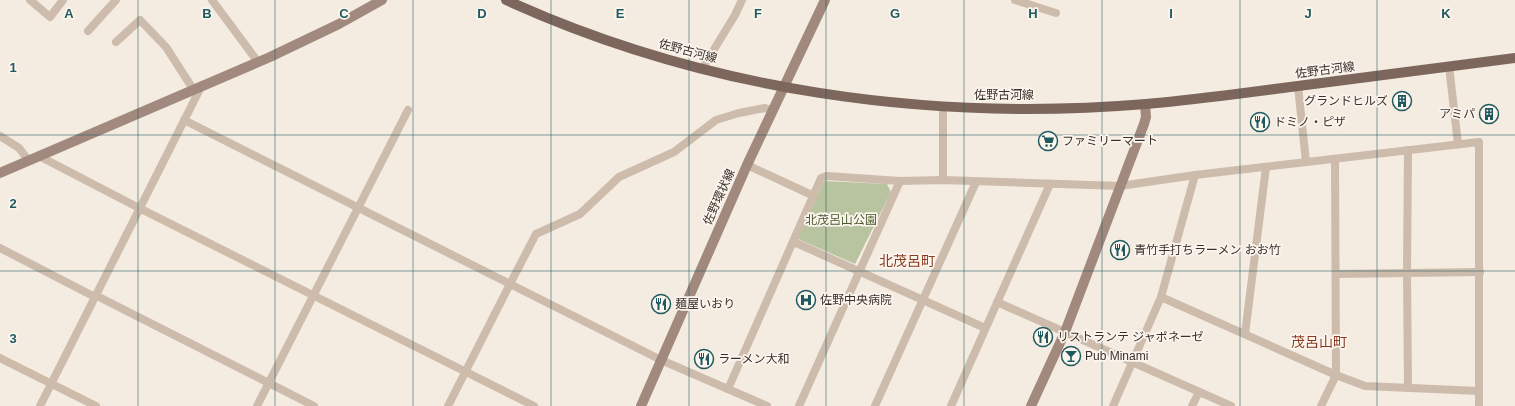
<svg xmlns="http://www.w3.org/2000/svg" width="1515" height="406" font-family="Helvetica,'Noto Sans JP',sans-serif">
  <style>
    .green { fill: #b8c4a0 }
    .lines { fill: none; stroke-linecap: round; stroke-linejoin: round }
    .street { stroke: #cdbbac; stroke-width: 8 }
    .secondary { stroke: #a18a7d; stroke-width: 10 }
    .primary { stroke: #7d675c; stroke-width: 10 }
    .grid { fill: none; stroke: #1f5a5e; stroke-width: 1; stroke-opacity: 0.55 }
    .labels { text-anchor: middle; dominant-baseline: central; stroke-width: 3.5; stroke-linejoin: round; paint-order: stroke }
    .street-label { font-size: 12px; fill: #3b302b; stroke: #fbf5ee }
    .poi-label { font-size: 12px; fill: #3b302b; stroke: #fbf5ee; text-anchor: start }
    .park-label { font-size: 12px; fill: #4a5a2e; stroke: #fbf5ee }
    .quarter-label { font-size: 14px; fill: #8c3b22; stroke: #fbf5ee }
    .grid-label { font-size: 13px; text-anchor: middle; font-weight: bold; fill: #1f5a5e; stroke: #fbf5ee; stroke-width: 3.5; stroke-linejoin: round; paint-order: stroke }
  </style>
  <rect width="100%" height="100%" fill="#f4ebe1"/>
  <path class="green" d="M824 181 887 184 891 192 855 264 798 239Z"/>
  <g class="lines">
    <g class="street">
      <path d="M30 0 50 17 63 0"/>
      <path d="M212 0 258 62"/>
      <path d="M1015 0 1056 13"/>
      <path d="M88 31 116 0"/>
      <path d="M116 42 140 20 166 47 193 89"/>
      <path d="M1449 66 1458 144"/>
      <path d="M702 69 735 15 742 0"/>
      <path d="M1298 86 1306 162"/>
      <path d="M943 107V180"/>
      <path d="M184 120 510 284 536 234 580 214 619 177 674 152 716 120 739 113 765 108 772 110"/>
      <path d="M0 136 19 148 29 161"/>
      <path d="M1408 150 1407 272 1408 388"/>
      <path d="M39 156 139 208 534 406"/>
      <path d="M747 165 814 196"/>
      <path d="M794 242 985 328"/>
      <path d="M0 248 95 297"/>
      <path d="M1336 274 1480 272"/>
      <path d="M95 295 314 406"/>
      <path d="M1161 297 1336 375 1365 386 1479 391"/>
      <path d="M997 302 1231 406"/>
      <path d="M1245 334 1266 167"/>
      <path d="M0 358 96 406"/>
      <path d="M728 389 821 178 827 176 900 181 943 180 1120 186 1195 175 1479 142V406"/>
      <path d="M40 406 202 85"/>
      <path d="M257 406 408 110"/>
      <path d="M448 406 510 284 661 360 767 406"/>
      <path d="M799 406 900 181"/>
      <path d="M875 406 976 182"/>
      <path d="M951 406 1050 184"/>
      <path d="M1113 406 1161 297 1195 175"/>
      <path d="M1192 406 1199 392"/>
      <path d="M1321 406 1336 375 1335 159"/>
    </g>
    <g class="secondary">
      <path d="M0 173 270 57 339 24 382 0"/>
      <path d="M641 406 747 165 825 0"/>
      <path d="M1031 406 1065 332 1144 124 1146 117 1145 104"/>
    </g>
    <path class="primary" d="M506 0C706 91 928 122 1146 104 1179 101 1211 97 1244 93 1334 82 1424 69 1515 58"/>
  </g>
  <path class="grid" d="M138 0V406M275 0V406M413 0V406M551 0V406M689 0V406M826 0V406M964 0V406M1102 0V406M1240 0V406M1377 0V406M0 135H1515M0 271H1515"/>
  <defs>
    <g id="building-ring" transform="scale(1)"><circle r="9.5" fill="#fbf5ee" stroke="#1f5a5e" stroke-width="1.5"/><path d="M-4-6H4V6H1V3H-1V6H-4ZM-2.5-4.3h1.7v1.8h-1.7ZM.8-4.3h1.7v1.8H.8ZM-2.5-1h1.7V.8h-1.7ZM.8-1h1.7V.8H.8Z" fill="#1f5a5e"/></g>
    <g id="restaurant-ring" transform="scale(1)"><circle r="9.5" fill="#fbf5ee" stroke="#1f5a5e" stroke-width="1.5"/><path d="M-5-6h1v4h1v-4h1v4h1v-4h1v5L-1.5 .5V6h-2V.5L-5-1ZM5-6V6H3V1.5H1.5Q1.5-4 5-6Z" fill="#1f5a5e"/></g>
    <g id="supermarket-ring" transform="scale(1)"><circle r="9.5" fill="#fbf5ee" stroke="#1f5a5e" stroke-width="1.5"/><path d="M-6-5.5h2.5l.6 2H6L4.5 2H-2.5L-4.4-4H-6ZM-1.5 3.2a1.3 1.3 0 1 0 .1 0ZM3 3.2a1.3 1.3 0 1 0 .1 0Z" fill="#1f5a5e"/></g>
    <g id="hospital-ring" transform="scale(1)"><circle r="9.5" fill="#fbf5ee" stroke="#1f5a5e" stroke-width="1.5"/><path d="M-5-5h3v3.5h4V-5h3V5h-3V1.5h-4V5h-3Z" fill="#1f5a5e"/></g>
    <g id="bar-ring" transform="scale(1)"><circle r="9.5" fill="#fbf5ee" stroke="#1f5a5e" stroke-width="1.5"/><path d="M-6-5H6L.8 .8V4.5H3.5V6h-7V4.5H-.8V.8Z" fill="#1f5a5e"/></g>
  </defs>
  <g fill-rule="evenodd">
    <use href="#building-ring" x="1402" y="101"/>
    <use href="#building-ring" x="1489" y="114"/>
    <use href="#restaurant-ring" x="1260" y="122"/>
    <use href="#supermarket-ring" x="1048" y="141"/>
    <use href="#restaurant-ring" x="1120" y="250"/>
    <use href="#hospital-ring" x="806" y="300"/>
    <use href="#restaurant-ring" x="661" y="304"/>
    <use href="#restaurant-ring" x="1043" y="337"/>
    <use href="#bar-ring" x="1071" y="356"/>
    <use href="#restaurant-ring" x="704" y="359"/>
  </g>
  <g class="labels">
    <g class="street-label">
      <text transform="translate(688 51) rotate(15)">佐野古河線</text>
      <text transform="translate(1325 70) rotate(-7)">佐野古河線</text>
      <text x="1004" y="95">佐野古河線</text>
      <text transform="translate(719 197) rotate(-66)">佐野環状線</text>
    </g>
    <g class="poi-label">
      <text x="1388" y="101" text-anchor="end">グランドヒルズ</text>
      <text x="1475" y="114" text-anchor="end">アミパ</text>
      <text x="1274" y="122">ドミノ・ピザ</text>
      <text x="1062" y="141">ファミリーマート</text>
      <text x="1134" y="250">青竹手打ちラーメン おお竹</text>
      <text x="820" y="300">佐野中央病院</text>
      <text x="675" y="304">麺屋いおり</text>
      <text x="1057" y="337">リストランテ ジャポネーゼ</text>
      <text x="1085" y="356">Pub Minami</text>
      <text x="718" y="359">ラーメン大和</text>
    </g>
    <g class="park-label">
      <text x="841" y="220">北茂呂山公園</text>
    </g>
    <g class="quarter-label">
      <text x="907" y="261">北茂呂町</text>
      <text x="1319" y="342">茂呂山町</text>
    </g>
  </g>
  <g class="grid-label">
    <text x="69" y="18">A</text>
    <text x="207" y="18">B</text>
    <text x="344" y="18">C</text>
    <text x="482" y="18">D</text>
    <text x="620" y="18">E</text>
    <text x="758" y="18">F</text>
    <text x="895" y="18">G</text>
    <text x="1033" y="18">H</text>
    <text x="1171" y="18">I</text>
    <text x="1308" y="18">J</text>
    <text x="1446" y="18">K</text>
    <text x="13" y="72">1</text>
    <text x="13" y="208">2</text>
    <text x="13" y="343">3</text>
  </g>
</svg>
